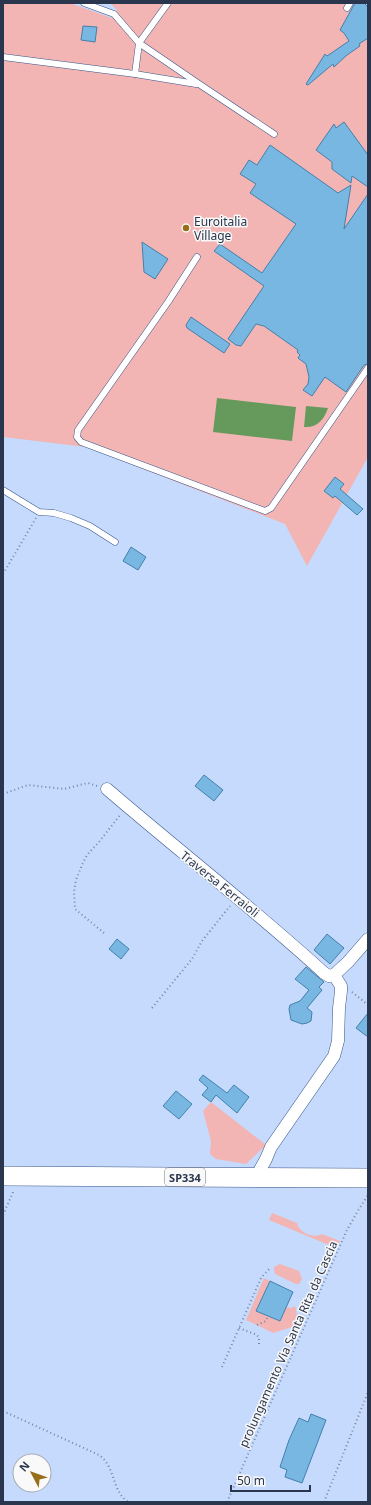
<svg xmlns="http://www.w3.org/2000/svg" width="371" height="1505" font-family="'Noto Sans',sans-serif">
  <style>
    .green { fill: #f3b5b3 }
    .water { fill: #669a5c }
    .building { fill: #79b7e3; stroke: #4380aa }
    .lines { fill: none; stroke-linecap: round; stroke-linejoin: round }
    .service-casing { stroke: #385588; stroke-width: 7 }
    .minor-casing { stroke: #385588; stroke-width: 13 }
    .primary-casing { stroke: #385588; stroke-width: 20 }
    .path { stroke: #7687a4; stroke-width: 2; stroke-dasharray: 1 3; stroke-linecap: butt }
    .service { stroke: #fff; stroke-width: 6 }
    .minor { stroke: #fff; stroke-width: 12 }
    .primary { stroke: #fff; stroke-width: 19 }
    .poi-dot { fill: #976e19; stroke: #f9f9f9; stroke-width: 1.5 }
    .labels { text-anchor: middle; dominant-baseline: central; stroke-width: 3; stroke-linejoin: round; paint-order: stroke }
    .shield { fill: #f9f9f9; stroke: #677081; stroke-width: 1 }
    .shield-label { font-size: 11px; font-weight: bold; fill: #29364d }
    .poi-label { font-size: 12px; fill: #29364d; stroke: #f9f9f9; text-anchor: start }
    .street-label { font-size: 12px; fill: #29364d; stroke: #f9f9f9 }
  </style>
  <rect width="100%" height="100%" fill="#c5dafd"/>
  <g class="green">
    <path d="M3 3H70L112 18 117 10 110 3H353L354 4 364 3 368 7V457L307 566 285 524 86 447 3 437Z"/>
    <path d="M211 1102 266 1145 246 1164 216 1159 210 1154 211 1141 203 1111Z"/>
    <path d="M272 1213 297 1223C299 1233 314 1239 322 1234L340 1241 336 1248 269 1220Z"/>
    <path d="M280 1264 299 1271 302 1279 299 1284H296L275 1274 274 1270V1267Z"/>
    <path d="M264 1278 270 1281 256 1311 279 1321 286 1307 291 1308 295 1306 297 1315 292 1327 273 1333 246 1320Z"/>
  </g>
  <g class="water">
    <path d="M217 398 296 407 292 441 213 432Z"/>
    <path d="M306 406 328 408C324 420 317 428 304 427Z"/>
  </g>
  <g class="building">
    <path d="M355 3H364L368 7V38L359 44 360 46 347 55 334 67 333 64 308 85 306 84 325 54 327 56 349 41 344 33 340 30Z"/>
    <path d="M83 26 97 27 95 42 81 40Z"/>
    <path d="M344 122 368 155V187L352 176 351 183 332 169V162L316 150 334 124 336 128Z"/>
    <path d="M270 145 338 193 351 185 344 229 368 194V364L364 365 346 392 325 377 312 396 303 390 308 384 309 377 306 364 298 358 300 355 297 352 298 350 264 326 256 324 241 346 236 345 228 339 264 286 214 251 220 244 262 273 296 224 250 193 256 184 240 174 249 160 257 165Z"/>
    <path d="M142 242 168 259 155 279 144 272Z"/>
    <path d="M191 317 230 344 224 353 187 328 186 325Z"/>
    <path d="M335 477 344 484 340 489 363 509 357 515 335 496 333 498 324 491Z"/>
    <path d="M131 547 146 557 138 570 123 561Z"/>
    <path d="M204 775 223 790 214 801 195 786Z"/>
    <path d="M327 934 344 948 330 964 314 950Z"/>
    <path d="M117 939 129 949 121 959 109 949Z"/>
    <path d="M306 967 324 982 319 987 322 990 307 1008 312 1012 311 1021 307 1023 302 1024 291 1020 289 1009 290 1005 300 1001 309 990 295 979Z"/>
    <path d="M368 1013V1037L356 1028Z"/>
    <path d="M203 1075 227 1093 234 1085 249 1097 237 1113 216 1095 211 1102 202 1095 208 1088 199 1080Z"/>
    <path d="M176 1091 192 1104 179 1119 163 1106Z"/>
    <path d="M270 1281 293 1292 280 1321 256 1311Z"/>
    <path d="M311 1414 326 1420 302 1483 285 1477 287 1470 280 1467 289 1440 299 1418 308 1422Z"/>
  </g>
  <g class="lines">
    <g class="service-casing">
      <g id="service">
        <path d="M84 3 114 14 139 43 199 84 274 134"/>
        <path d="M347 8 350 3"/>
        <path d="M3 57 135 74 139 43 168 3"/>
        <path d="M135 74 196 84"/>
        <path d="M197 257 168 302 78 430 77 437 81 442 265 511 271 508 368 368"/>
        <path d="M3 490 39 512 54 513 71 518 90 526 115 542"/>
      </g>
    </g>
    <g class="minor-casing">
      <g id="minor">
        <path d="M107 789C179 851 254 909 324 973L329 976 334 975"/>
        <path d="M256 1177 266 1159 271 1147 334 1056 338 1041 339 1008 341 991V986L334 975 348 962 368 939"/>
      </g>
    </g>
    <g class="primary-casing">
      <path id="primary" d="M3 1176 368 1178"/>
    </g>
    <g class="path">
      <path d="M3 574 36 518"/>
      <path d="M3 794 28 785 64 789 88 783 97 786"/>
      <path d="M104 933 75 909 74 892 76 880 82 865 87 855 99 842 120 815"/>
      <path d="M352 992 368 1005"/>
      <path d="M152 1008 192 959 202 941 230 906"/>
      <path d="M3 1215 14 1190"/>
      <path d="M257 1325 266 1321 268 1316"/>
      <path d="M239 1328 257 1335 259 1338V1346"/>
      <path d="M222 1367 261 1278 271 1267"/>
      <path d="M3 1411 99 1455C116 1467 111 1490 128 1502"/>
      <path d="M227 1502 347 1230 359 1209 368 1195"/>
      <path d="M324 1502 368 1392"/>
    </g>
    <use href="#service" class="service"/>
    <use href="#minor" class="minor"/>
    <use href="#primary" class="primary"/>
  </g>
  <circle class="poi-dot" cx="186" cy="228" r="4"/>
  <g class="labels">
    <rect class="shield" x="165" y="1168" width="40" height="18" rx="3"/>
    <g class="shield-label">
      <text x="185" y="1177">SP334</text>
    </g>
    <g class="poi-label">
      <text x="194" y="221">Euroitalia<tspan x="194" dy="14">Village</tspan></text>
    </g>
    <g class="street-label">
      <text transform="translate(220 884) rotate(39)">Traversa Ferraioli</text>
      <text transform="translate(288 1344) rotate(-66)">prolungamento Via Santa Rita da Cascia</text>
    </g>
  </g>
  <rect width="371" height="1505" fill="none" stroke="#29364d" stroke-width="8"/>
  <g transform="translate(32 1473) rotate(311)"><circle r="19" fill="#f9f9f9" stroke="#a6abb4"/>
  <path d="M0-3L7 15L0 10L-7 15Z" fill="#976e19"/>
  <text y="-6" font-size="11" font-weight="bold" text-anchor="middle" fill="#29364d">N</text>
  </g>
  <path d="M231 1485v6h79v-6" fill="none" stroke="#29364d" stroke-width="2"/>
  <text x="237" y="1485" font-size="12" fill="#29364d" stroke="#f9f9f9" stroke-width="3" paint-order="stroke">50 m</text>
</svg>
